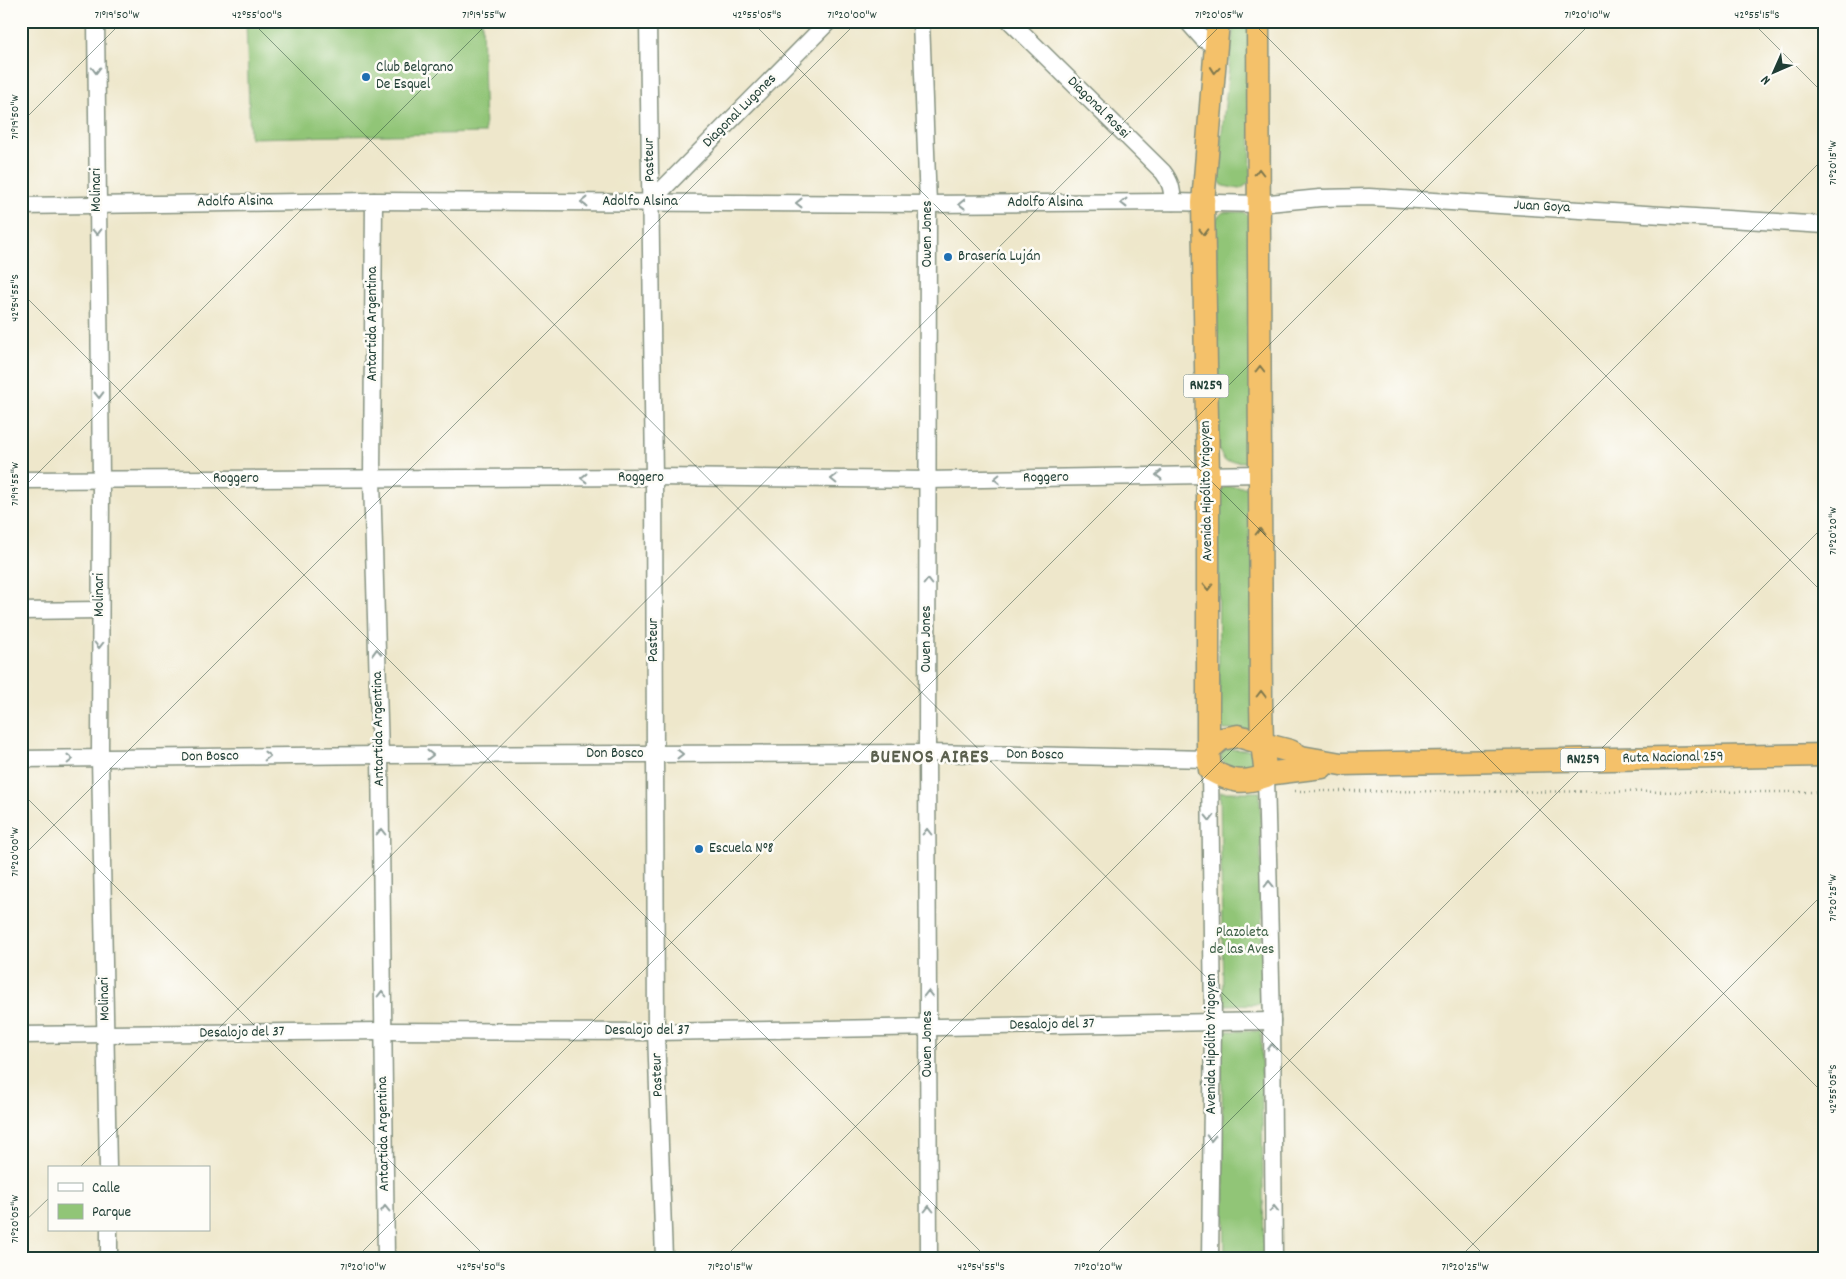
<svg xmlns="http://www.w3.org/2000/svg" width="1846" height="1279" font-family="Dekko,sans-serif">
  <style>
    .green { fill: #91c577; stroke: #588156 }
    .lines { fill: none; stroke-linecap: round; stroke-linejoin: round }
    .minor-casing { stroke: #869280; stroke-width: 19 }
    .highway-casing { stroke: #869280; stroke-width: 25 }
    .path { stroke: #869280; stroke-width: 2.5; stroke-dasharray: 1 4; stroke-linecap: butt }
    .minor { stroke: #fff; stroke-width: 16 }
    .highway { stroke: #f4c16b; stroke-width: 22 }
    .oneway { stroke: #8f9e9a }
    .oneway2 { stroke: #7f784d }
    .ticks { fill: none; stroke: #1f3d34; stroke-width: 1; stroke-opacity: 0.45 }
    .poi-dot { fill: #1f6fb2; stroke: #fdfcf7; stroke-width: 2 }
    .labels { text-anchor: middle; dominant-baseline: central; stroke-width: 5; stroke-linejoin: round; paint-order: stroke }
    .shield { fill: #fdfcf7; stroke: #62766e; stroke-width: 1 }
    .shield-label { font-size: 14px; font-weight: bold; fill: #1f3d34 }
    .poi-label { font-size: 15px; fill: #1f3d34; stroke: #fdfcf7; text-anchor: start }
    .street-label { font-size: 15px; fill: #1f3d34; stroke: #fdfcf7 }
    .park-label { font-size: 15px; fill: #3c5f45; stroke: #fdfcf7 }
    .district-label { font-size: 20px; font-weight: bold; letter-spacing: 1px; fill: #5b604e; stroke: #fdfcf7 }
    .neatline { fill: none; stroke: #1f3d34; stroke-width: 2 }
    .ticks-label { font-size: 12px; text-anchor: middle; fill: #1f3d34 }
  </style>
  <rect width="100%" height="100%" fill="#fdfcf7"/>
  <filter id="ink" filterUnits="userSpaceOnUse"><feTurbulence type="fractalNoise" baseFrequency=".02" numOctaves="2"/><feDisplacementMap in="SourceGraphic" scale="10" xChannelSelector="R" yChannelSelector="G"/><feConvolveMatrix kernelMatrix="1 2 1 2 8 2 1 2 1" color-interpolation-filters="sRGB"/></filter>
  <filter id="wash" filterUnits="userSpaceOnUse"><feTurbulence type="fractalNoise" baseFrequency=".0096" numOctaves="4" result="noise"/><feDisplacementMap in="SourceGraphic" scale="20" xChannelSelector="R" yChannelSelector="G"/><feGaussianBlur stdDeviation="1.12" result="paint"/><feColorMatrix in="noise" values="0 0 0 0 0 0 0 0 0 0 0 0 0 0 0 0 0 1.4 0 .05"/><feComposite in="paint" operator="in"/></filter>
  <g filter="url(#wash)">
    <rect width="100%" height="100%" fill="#eee7cb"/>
    <g class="green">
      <path d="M246 21H482L485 133 250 138Z"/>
      <path d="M1234 21H1250L1251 182 1240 189 1223 186 1217 178Z"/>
      <path d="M1223 212H1244L1252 220 1254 452 1247 462 1225 461 1219 451 1216 219Z"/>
      <path d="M1226 486 1246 487 1252 495 1257 726 1250 730H1224L1219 722 1218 492Z"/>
      <path d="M1226 749 1248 750 1253 752 1256 762 1248 767 1226 765 1221 759V754Z"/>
      <path d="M1220 792H1260L1263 1004 1223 1005Z"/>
      <path d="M1221 1031H1261L1264 1258H1225Z"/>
    </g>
  </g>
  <g filter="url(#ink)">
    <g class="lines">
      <g class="minor-casing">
        <g id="minor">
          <path d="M96 21 101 479 100 758 108 1168"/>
          <path d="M648 21 654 477 656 1032 664 1258"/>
          <path d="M921 21 928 204 927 753 929 1258"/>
          <path d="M1010 21 1163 172C1171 182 1172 190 1173 202"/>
          <path d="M1187 21 1203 39 1217 46"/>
          <path d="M374 201 372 479 380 755 386 1258"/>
          <path d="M650 202 829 21"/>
          <path d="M21 206 374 201 928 204 1173 202 1259 204 1320 198 1369 197 1825 225"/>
          <path d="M21 480 654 477 928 480 1260 474"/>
          <path d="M21 611 99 610"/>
          <path d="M21 759 380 755 927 753 1209 759"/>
          <path d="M1210 770 1213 1022 1210 1258"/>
          <path d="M1266 776 1272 1021 1274 1258"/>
          <path d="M21 1035 382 1031 656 1032 1272 1021"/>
          <path d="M109 1230V1258"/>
        </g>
      </g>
      <g class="highway-casing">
        <g id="highway">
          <path d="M1218 21 1203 203 1208 474V750L1210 770C1231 782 1243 784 1266 776L1262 743 1261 702 1258 21"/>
          <path d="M1263 744 1290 751 1301 757 1341 764 1825 755"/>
          <path d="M1208 750 1221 739 1238 736 1262 743"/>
          <path d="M1266 774 1322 767"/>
        </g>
      </g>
      <path class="path" d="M1295 791 1825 792"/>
      <use href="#minor" class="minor"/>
      <use href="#highway" class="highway"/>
    </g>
    <defs><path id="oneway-chevron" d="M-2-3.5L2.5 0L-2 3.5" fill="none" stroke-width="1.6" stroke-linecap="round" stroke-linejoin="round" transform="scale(1.25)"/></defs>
    <g class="oneway">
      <use href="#oneway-chevron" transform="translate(96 70) rotate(90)"/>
      <use href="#oneway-chevron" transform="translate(584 202) rotate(-180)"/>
      <use href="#oneway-chevron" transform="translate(799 203) rotate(-180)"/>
      <use href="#oneway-chevron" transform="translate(1124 203) rotate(180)"/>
      <use href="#oneway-chevron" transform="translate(962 204) rotate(180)"/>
      <use href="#oneway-chevron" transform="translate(97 232) rotate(89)"/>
      <use href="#oneway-chevron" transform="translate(99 395) rotate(89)"/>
      <use href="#oneway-chevron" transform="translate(1159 475) rotate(179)"/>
      <use href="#oneway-chevron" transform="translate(584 478) rotate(180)"/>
      <use href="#oneway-chevron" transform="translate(834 479) rotate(-179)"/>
      <use href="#oneway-chevron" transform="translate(997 479) rotate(179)"/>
      <use href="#oneway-chevron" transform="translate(928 582) rotate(-90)"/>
      <use href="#oneway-chevron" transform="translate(99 645) rotate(90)"/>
      <use href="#oneway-chevron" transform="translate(377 652) rotate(-92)"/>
      <use href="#oneway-chevron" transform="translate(680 754)"/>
      <use href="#oneway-chevron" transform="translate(430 755)"/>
      <use href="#oneway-chevron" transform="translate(267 756) rotate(-1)"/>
      <use href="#oneway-chevron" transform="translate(70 759) rotate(-1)"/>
      <use href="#oneway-chevron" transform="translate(1210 818) rotate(89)"/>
      <use href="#oneway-chevron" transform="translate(381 832) rotate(-90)"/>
      <use href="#oneway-chevron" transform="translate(927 832) rotate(-90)"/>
      <use href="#oneway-chevron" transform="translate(1269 884) rotate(-91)"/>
      <use href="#oneway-chevron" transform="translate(382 994) rotate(-90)"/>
      <use href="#oneway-chevron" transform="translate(928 994) rotate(-90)"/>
      <use href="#oneway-chevron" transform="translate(1272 1047) rotate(-91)"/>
      <use href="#oneway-chevron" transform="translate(1211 1138) rotate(91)"/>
      <use href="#oneway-chevron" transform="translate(385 1209) rotate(-91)"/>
      <use href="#oneway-chevron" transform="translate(929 1209) rotate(-90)"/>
      <use href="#oneway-chevron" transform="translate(1274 1209) rotate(-91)"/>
    </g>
    <g class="oneway2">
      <use href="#oneway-chevron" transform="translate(1215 70) rotate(95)"/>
      <use href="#oneway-chevron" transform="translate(1259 172) rotate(-90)"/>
      <use href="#oneway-chevron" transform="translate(1204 232) rotate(89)"/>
      <use href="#oneway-chevron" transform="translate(1260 369) rotate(-90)"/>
      <use href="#oneway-chevron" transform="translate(1260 532) rotate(-90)"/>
      <use href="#oneway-chevron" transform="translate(1208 587) rotate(90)"/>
      <use href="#oneway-chevron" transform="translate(1261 694) rotate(-90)"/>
    </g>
  </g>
  <path class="ticks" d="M251 21 1487 1258M751 21 1825 1095M1251 21 1825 595M1751 21 1825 95M21 123 123 21M21 292 987 1258M21 490 490 21M21 792 487 1258M21 858 858 21M79 1168 1225 21M21 1225 49 1198M356 1258 1593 21M724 1258 1825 157M1092 1258 1825 525M1459 1258 1825 892"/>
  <g class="poi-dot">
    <circle cx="366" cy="77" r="5"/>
    <circle cx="948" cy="257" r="5"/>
    <circle cx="699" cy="849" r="5"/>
  </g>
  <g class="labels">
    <g class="shield">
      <rect x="1183.5" y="374.5" width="45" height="23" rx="4"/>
      <rect x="1560.5" y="748.5" width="45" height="23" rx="4"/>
    </g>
    <g class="shield-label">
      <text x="1206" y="386">RN259</text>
      <text x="1583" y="760">RN259</text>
    </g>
    <g class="poi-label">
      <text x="376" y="68">Club Belgrano<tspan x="376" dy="17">De Esquel</tspan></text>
      <text x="958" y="257">Brasería Luján</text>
      <text x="709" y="849">Escuela N°8</text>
    </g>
    <g class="street-label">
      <text transform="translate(1098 108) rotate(45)">Diagonal Rossi</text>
      <text transform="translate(740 111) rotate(-45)">Diagonal Lugones</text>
      <text transform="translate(650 160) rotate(-91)">Pasteur</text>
      <text transform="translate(97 190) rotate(-90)">Molinari</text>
      <text transform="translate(235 202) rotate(-1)">Adolfo Alsina</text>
      <text x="640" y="202">Adolfo Alsina</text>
      <text x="1045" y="203">Adolfo Alsina</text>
      <text transform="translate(1542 207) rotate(3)">Juan Goya</text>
      <text transform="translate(928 234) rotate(-90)">Owen Jones</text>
      <text transform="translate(373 324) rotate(-90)">Antartida Argentina</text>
      <text x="641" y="478">Roggero</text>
      <text transform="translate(1046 478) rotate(-1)">Roggero</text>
      <text x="236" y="479">Roggero</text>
      <text transform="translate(1207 491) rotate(-91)">Avenida Hipólito Yrigoyen</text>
      <text transform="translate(100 595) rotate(-90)">Molinari</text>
      <text transform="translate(927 639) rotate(-90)">Owen Jones</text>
      <text transform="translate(654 640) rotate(-90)">Pasteur</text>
      <text transform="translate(379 729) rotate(-91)">Antartida Argentina</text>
      <text x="615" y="754">Don Bosco</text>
      <text transform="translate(1035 755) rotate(1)">Don Bosco</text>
      <text transform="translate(210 757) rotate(-1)">Don Bosco</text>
      <text transform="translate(1673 758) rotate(-1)">Ruta Nacional 259</text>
      <text transform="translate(105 999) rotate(-91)">Molinari</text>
      <text transform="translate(1052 1025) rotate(-1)">Desalojo del 37</text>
      <text x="647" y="1031">Desalojo del 37</text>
      <text transform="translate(242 1033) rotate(-1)">Desalojo del 37</text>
      <text transform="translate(928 1044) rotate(-90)">Owen Jones</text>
      <text transform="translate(1212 1044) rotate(-90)">Avenida Hipólito Yrigoyen</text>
      <text transform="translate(658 1075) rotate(-92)">Pasteur</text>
      <text transform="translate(384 1134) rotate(-91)">Antartida Argentina</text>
    </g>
    <g class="park-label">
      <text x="1242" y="933">Plazoleta<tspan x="1242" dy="17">de las Aves</tspan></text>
    </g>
    <g class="district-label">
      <text x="930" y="758">BUENOS AIRES</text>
    </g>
  </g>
  <rect width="1846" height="1279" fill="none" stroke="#fdfcf7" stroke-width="55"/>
  <rect x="48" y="1166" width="162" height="65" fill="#fdfcf7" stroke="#a4b0a9"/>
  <rect x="58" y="1183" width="25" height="8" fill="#ffffff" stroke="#a4b0a9"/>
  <text x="92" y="1192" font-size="15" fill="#1f3d34">Calle</text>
  <rect x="58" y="1204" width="25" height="15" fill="#91c577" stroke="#a4b0a9"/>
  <text x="92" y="1216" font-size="15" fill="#1f3d34">Parque</text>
  <g transform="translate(1774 72) rotate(225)" stroke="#fdfcf7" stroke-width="4" paint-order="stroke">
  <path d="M0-4L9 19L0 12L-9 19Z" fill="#1f3d34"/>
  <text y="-8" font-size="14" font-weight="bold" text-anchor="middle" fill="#1f3d34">N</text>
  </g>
  <rect x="28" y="28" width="1790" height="1224" class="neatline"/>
  <g class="ticks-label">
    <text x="117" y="18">71°19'50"W</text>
    <text x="257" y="18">42°55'00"S</text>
    <text x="484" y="18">71°19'55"W</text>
    <text x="757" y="18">42°55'05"S</text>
    <text x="852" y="18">71°20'00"W</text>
    <text x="1219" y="18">71°20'05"W</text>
    <text x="1587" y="18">71°20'10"W</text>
    <text x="1757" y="18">42°55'15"S</text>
    <text transform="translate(14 117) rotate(-90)" y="4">71°19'50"W</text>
    <text transform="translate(1832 163) rotate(-90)" y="4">71°20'15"W</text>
    <text transform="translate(14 298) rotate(-90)" y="4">42°54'55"S</text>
    <text transform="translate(14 484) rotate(-90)" y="4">71°19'55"W</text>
    <text transform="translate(1832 531) rotate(-90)" y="4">71°20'20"W</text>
    <text transform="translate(14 852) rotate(-90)" y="4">71°20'00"W</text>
    <text transform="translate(1832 898) rotate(-90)" y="4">71°20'25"W</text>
    <text transform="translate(1832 1089) rotate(-90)" y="4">42°55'05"S</text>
    <text transform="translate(14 1219) rotate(-90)" y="4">71°20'05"W</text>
    <text x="363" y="1270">71°20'10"W</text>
    <text x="481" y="1270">42°54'50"S</text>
    <text x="730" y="1270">71°20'15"W</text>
    <text x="981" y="1270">42°54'55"S</text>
    <text x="1098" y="1270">71°20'20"W</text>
    <text x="1465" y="1270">71°20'25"W</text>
  </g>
</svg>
